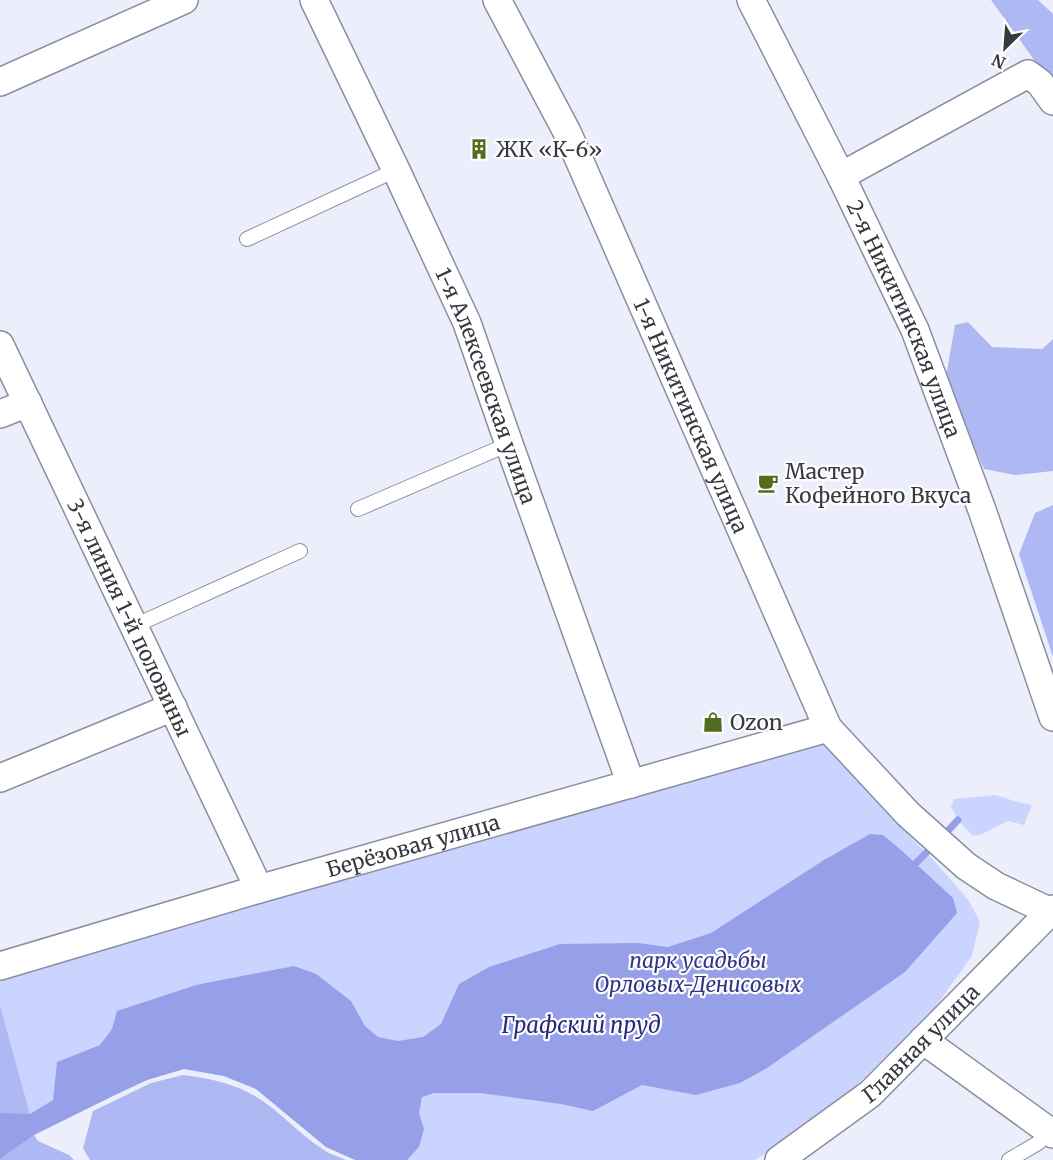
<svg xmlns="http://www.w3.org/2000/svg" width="1053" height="1160" font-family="Merriweather,serif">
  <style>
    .green { fill: #cbd3ff }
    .forest { fill: #aeb8f3 }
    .water { fill: #95a0e8 }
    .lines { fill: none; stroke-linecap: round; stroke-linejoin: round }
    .stream { stroke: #95a0e8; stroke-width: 7 }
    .lane-casing { stroke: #8a8ea1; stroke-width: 16 }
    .street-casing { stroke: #8a8ea1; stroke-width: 30 }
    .lane { stroke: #fff; stroke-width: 14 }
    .street { stroke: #fff; stroke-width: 27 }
    .labels { text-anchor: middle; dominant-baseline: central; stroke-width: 4.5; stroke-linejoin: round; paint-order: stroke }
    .poi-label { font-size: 21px; fill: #373840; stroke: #fdfdfd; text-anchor: start }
    .street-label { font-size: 21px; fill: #373840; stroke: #fdfdfd }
    .park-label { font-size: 21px; font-style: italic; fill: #333488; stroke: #fdfdfd }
    .water-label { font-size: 22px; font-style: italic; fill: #2a287b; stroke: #fdfdfd }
  </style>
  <rect width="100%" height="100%" fill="#eceffb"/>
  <g class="green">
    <path d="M824 740 887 813 938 865 969 901 980 922 972 956 936 1006 835 1107 788 1140 755 1160H355L326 1147 256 1089 224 1076 184 1069 147 1080 115 1095 34 1135 0 1159 30 1114 0 1007V977Z"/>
    <path d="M996 795 1014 801 1032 805 1024 825 1008 821 982 834 973 836 958 820 951 807 954 799Z"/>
  </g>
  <g class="forest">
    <path d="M991 0H1038L1053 14V86Z"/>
    <path d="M968 322 992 347 1042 349 1053 339V471L1015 475 984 469 945 382 955 325Z"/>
    <path d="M1053 505V657L1019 554 1035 513Z"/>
    <path d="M0 1006 30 1114 34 1135 38 1141 69 1155 74 1160H0Z"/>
    <path d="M183 1075C208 1078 233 1083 255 1096 279 1110 298 1133 321 1148 328 1154 338 1156 346 1160H90L83 1148 93 1111 151 1083Z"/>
  </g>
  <path class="water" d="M870 834 883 835 901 850 953 898 957 913 905 972 767 1068 740 1083 696 1095 642 1085 593 1111 561 1104 480 1093H434L422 1097 419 1113 424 1129 419 1147 407 1160H355L326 1147 256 1089 224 1076 184 1069 147 1080 115 1095 34 1135 0 1159V1113L30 1114 53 1100 57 1062 100 1045 112 1029 117 1011 196 985 294 966 316 974 351 1001 365 1026 378 1037 398 1041 423 1037 441 1024 459 984 489 967 560 944 638 943 668 947 711 933 824 860Z"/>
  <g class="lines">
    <g class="stream">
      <path d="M943 836 958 820"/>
      <path d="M916 863 935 844"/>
    </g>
    <g class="lane-casing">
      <g id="lane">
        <path d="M247 239 396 170"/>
        <path d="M358 509 509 444"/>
        <path d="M134 626 300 551"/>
        <path d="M1009 1160 1038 1143 1051 1132"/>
      </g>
    </g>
    <g class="street-casing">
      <g id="street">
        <path id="s1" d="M314 0 396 170 467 323 509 444 631 784"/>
        <path id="s2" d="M497 0 567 132 828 728 908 814 966 866 996 886 1053 913"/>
        <path id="s3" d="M751 0 841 176 915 330 982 510 1053 717"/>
        <path d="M0 82 184 0"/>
        <path d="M841 176 1028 74 1040 83 1053 101"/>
        <path id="s4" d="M0 345 259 889"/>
        <path d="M0 414 28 403"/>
        <path d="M0 778 173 707"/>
        <path id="s5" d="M0 966 259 889 828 728"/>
        <path d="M923 1040 1053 1134"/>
        <path id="s6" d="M779 1160 870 1094 1053 909"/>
      </g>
    </g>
    <use href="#lane" class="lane"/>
    <use href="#street" class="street"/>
  </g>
  <defs>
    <g id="building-bare" transform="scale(1.62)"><path d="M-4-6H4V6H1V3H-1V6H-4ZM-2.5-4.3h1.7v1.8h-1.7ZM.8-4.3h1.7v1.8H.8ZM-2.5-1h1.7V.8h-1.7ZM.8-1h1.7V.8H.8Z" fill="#526c1e" stroke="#fdfdfd" stroke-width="2.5" paint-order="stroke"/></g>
    <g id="cafe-bare" transform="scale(1.62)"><path d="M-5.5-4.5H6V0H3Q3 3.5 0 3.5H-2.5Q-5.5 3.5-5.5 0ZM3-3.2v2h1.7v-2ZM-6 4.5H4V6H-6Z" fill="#526c1e" stroke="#fdfdfd" stroke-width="2.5" paint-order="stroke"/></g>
    <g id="shop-bare" transform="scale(1.62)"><path d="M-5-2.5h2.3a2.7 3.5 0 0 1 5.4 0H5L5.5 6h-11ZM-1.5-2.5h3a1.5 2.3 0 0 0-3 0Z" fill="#526c1e" stroke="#fdfdfd" stroke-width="2.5" paint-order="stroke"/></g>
  </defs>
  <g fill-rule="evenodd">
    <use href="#building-bare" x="479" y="149"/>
    <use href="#cafe-bare" x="768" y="483"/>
    <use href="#shop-bare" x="713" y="722"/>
  </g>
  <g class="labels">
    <g class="poi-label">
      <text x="496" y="149">ЖК «К-6»</text>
      <text x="785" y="471">Мастер<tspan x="785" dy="24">Кофейного Вкуса</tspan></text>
      <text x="730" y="722">Ozon</text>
    </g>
    <g class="street-label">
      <text stroke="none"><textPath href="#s3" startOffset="354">2-я Никитинская улица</textPath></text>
      <text stroke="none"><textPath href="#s1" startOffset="423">1-я Алексеевская улица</textPath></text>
      <text stroke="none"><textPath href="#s2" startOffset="459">1-я Никитинская улица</textPath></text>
      <text stroke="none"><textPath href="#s4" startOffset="302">3-я линия 1-й половины</textPath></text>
      <text stroke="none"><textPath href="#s5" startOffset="430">Берёзовая улица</textPath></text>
      <text stroke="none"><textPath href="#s6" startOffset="184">Главная улица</textPath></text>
    </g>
    <g class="park-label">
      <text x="698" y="960">парк усадьбы<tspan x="698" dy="24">Орловых-Денисовых</tspan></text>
    </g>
    <g class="water-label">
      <text x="581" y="1025">Графский пруд</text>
    </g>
  </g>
  <g transform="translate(1005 48) rotate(205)" stroke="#fdfdfd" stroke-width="4.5" paint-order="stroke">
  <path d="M0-4.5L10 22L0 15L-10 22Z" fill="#373840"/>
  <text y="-9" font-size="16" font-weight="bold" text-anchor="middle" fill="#373840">N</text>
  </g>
</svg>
